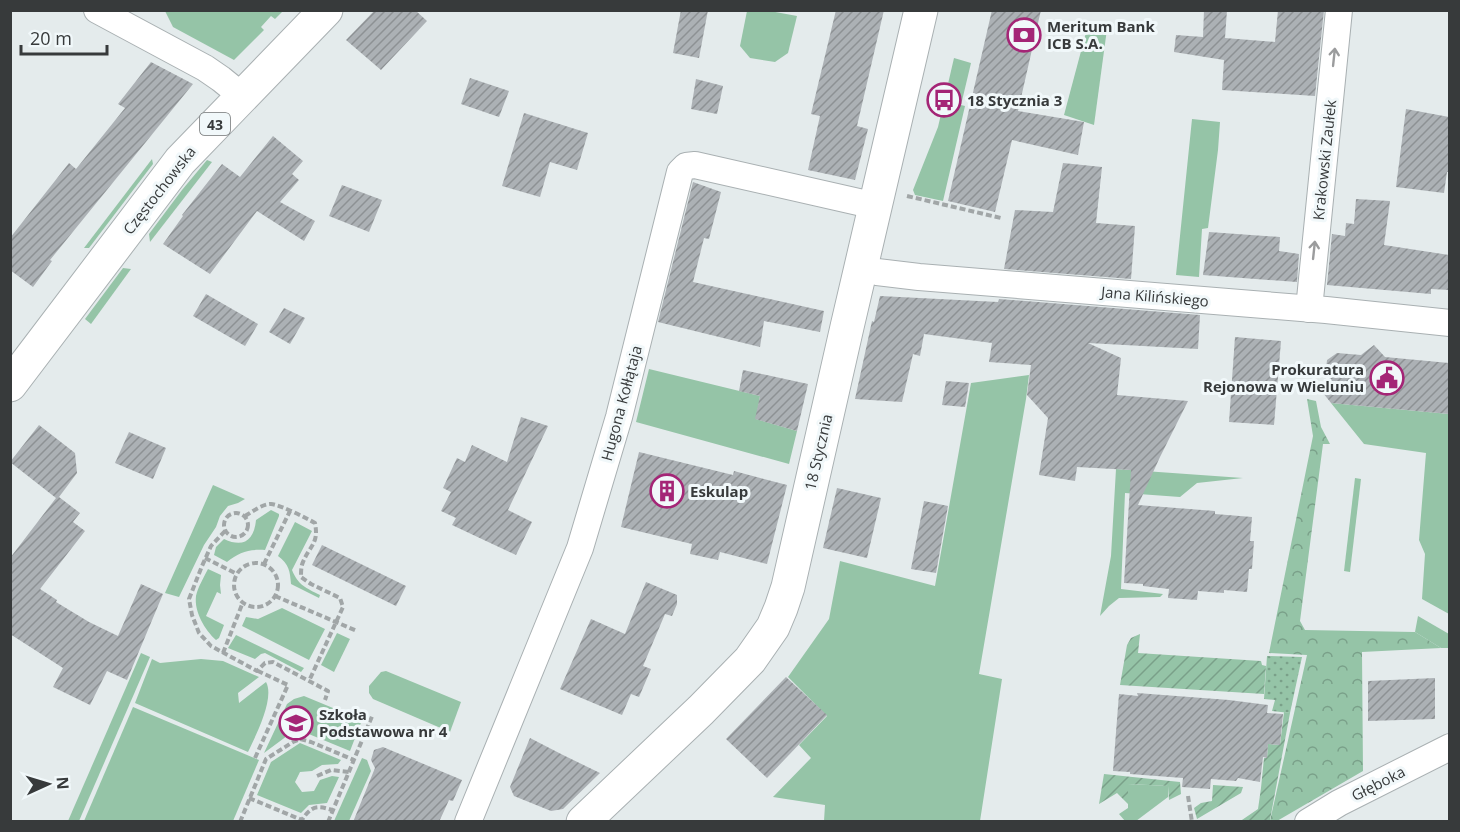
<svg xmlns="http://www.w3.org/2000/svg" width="1460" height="832" font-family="'Open Sans',sans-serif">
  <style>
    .grass { fill: #95c4a7 }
    .forest { fill: url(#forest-crowns) }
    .park { fill: url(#park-dots) }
    .garden { fill: url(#garden-furrows) }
    .building { fill: url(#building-hatch) }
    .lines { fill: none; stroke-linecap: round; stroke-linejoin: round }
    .street-casing { stroke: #a9b0b2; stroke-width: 28 }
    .secondary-casing { stroke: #a9b0b2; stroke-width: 35 }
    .primary-casing { stroke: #a9b0b2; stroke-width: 35 }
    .path { stroke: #a1a6a7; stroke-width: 4; stroke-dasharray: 6 3; stroke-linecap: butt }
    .street { stroke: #fff; stroke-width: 26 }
    .secondary { stroke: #fff; stroke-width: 33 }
    .primary { stroke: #fff; stroke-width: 33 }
    .oneway { stroke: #9b9c9d }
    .labels { text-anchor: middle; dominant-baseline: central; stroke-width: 6; stroke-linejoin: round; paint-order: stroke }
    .shield { fill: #f1f8fa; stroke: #6f7374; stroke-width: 1.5 }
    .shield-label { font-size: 14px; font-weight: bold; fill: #373a3b }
    .poi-label { font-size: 15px; font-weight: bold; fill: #373a3b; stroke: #f1f8fa; text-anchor: start }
    .street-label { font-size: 15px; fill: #373a3b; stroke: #f1f8fa }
  </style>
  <defs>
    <pattern id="forest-crowns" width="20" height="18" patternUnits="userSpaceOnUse" patternTransform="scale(1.5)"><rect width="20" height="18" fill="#95c4a7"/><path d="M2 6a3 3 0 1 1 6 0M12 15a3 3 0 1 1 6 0" fill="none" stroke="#7aa089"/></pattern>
    <pattern id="park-dots" width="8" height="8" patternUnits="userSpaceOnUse" patternTransform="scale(1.5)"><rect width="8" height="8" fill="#95c4a7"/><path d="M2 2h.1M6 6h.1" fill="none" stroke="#7aa089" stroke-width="1.8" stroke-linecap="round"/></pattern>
    <pattern id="garden-furrows" width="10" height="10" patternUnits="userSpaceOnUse" patternTransform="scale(1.5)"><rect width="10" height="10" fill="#95c4a7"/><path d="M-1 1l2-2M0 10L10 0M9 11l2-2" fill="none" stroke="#7aa089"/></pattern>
    <pattern id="building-hatch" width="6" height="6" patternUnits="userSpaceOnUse" patternTransform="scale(1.5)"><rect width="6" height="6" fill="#acb1b5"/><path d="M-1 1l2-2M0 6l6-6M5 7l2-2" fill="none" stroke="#8d9194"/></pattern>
  </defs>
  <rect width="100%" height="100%" fill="#e4ebec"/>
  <g class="grass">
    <path d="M165 11H283L275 19 271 16 261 27 264 30 234 60 173 27Z"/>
    <path d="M747 11H770L797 16 788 53 775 62 750 58 740 46Z"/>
    <path d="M1088 25 1107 29 1094 125 1064 115Z"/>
    <path d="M954 58 971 63 961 105 965 106 943 201 915 195 913 190 938 127Z"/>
    <path d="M1192 119 1220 122 1218 150 1208 228 1202 229 1199 277 1176 275Z"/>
    <path d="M152 159 153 164 89 248H84Z"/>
    <path d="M207 160 212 162 150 242 149 234 182 190Z"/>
    <path d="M123 268 131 269 91 324 85 319Z"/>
    <path d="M649 369 760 396 756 419 797 431 789 464 636 422Z"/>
    <path d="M1029 375 1026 399 979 674 1002 679 980 821H824L825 805 773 797 811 758 799 745 827 716 788 677 829 619 840 561 935 586 971 383Z"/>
    <path d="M1331 403 1449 414V614L1422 599 1425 554 1419 540 1426 453 1364 444Z"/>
    <path d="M1116 469 1243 478 1197 483 1180 497 1125 493 1121 589 1163 594 1160 597 1119 598 1109 606 1100 616 1111 556Z"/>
    <path d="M1355 478 1361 479 1350 572 1344 571Z"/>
    <path d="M213 485 245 499 238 503 228 506 220 516 216 527 204 545 179 597 165 593Z"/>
    <path d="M271 510 279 514V516L265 550C249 549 239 552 227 562L214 555 216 547 224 539C243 548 254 541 256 520Z"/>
    <path d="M295 522 312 531 292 570C298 585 306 588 320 595L319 598 291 584C290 571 289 564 278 556Z"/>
    <path d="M208 569 221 575 220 585 221 594 217 592 206 616 224 625 219 638 216 640C205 630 194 612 196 596 198 587 204 577 208 569Z"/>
    <path d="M282 608 325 629 309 660 242 626 246 617 258 619Z"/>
    <path d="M1418 616 1449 634V648H1441L1415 632Z"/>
    <path d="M337 633 350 639 334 672 321 665Z"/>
    <path d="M236 635 304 668 301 672 265 653 261 654 255 659 228 648Z"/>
    <path d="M141 653 150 657 79 821H68Z"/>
    <path d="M152 659 160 663 201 659 223 661 259 677 238 693 239 703 266 682C275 698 256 735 248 752L135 703Z"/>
    <path d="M386 671 461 702 450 732 373 699 369 693V686L381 672Z"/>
    <path d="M304 696 362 720 350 751 299 730 291 733 264 753 287 704 294 699Z"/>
    <path d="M133 707 259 760 233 821H84Z"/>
    <path d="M300 743 341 760 338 764 322 765 312 771 300 772 295 782 302 792 314 791 320 780 332 776 339 777 327 803 309 805 301 813 257 795 271 762Z"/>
    <path d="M362 758 367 760 371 771 349 821H334Z"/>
    <path d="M1128 784 1168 786V797L1136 821H1125L1119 814 1128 808Z"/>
  </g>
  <path class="forest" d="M1307 399 1316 401 1321 427 1330 444H1323L1300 621 1305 630 1415 632 1441 648 1362 652 1363 771 1277 821H1270L1307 655 1269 653 1313 436Z"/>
  <path class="park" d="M1267 656 1302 657 1290 713 1272 711 1275 700 1264 699Z"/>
  <g class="garden">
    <path d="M1140 634 1138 653 1261 661 1262 665 1266 666 1264 694 1120 685 1127 645 1131 638Z"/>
    <path d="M1284 712 1290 713 1270 820 1269 822H1239L1258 809 1261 788 1264 758H1267L1268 744 1280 745Z"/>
    <path d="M1104 774 1180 782 1181 794 1169 800 1168 786 1128 784V804L1117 793 1099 804Z"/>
    <path d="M1213 785 1243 787 1241 793 1197 819 1194 808 1201 803 1212 801Z"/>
  </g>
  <g class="building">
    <path d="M375 10H415L427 21 381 70 346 40Z"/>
    <path d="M681 10H708L699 58 673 53Z"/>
    <path d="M836 10H884L857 126 868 129 855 180 808 170 820 116 811 114Z"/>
    <path d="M992 10H1041L1018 111 1084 122 1078 155 1012 140 995 212 948 201Z"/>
    <path d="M1204 10H1227L1225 38 1275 42 1278 10H1324L1315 96 1222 90 1224 60 1174 52 1176 35 1203 37Z"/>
    <path d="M151 62 193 84 50 260 52 261 33 287 10 270V238L69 163 76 169 125 108 118 104Z"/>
    <path d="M470 78 509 91 499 117 461 104Z"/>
    <path d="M696 79 723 86 717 114 691 109Z"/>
    <path d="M1406 109 1449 117V172H1447L1444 193 1396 187Z"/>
    <path d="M524 113 588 133 577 170 550 162 540 197 502 186Z"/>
    <path d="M273 136 303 161 292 174 299 180 280 202 315 221 304 241 257 211 210 274 163 244 183 216 182 215 222 164 240 177Z"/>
    <path d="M1063 163 1102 167 1096 223 1135 226 1131 279 1004 269 1015 210 1053 212Z"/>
    <path d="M693 182 721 192 709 239 704 238 693 282 824 311 820 332 764 321 760 347 658 322Z"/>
    <path d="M342 185 382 200 369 232 329 216Z"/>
    <path d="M1356 199 1390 201 1384 245 1449 255V290L1431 289V294L1327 285 1332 234 1345 236 1346 223 1354 224Z"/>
    <path d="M1209 232 1280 237 1279 251 1299 254 1297 282 1203 275Z"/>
    <path d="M206 294 258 324 245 346 193 316Z"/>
    <path d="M880 296 998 302 999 299 1200 315 1198 349 1088 343 1121 358 1117 395 1188 401 1160 457 1138 505 1215 511V514L1252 517 1250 541H1254L1252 569H1249L1247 592 1224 590V593L1198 591 1197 600 1182 599 1168 598 1169 589 1143 586V584L1124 583 1131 470 1077 467 1075 481 1039 475 1048 418 1027 395 1031 365 989 362 992 343 924 334 920 356 913 354 902 402 855 399 872 321 874 322Z"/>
    <path d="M284 308 305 318 290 344 269 332Z"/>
    <path d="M1235 337 1281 341 1274 425 1229 422Z"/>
    <path d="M1374 345 1385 357 1449 363V414L1331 403 1323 393 1327 360 1337 353 1361 355Z"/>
    <path d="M743 370 808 384 797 431 755 419 760 396 739 391Z"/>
    <path d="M946 381 969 383 965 407 942 405Z"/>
    <path d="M521 417 548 426 508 510 532 522 516 555 452 525 456 518 441 511 451 492 443 488 457 458 465 462 472 445 507 462Z"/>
    <path d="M39 425 75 453 77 473 59 497 80 513 73 522 85 531 40 589 57 600 56 602 89 622 118 636 141 584 163 594 127 680 107 671 90 705 53 687 63 668 10 634V558L56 498 10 462Z"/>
    <path d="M129 432 166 448 153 479 115 463Z"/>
    <path d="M639 452 733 475 734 471 787 485 767 564 720 552 718 560 690 554 692 544 621 527Z"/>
    <path d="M837 488 881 498 867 558 823 548Z"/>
    <path d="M924 501 948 506 936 573 911 569Z"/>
    <path d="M322 545 406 586 396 606 312 565Z"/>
    <path d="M646 582 677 595V604L672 616 665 614 643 666 651 669 639 697 631 694 622 715 560 689 591 619 625 634Z"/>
    <path d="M786 677 827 715 767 778 726 739Z"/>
    <path d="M1435 678V719L1368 721V681Z"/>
    <path d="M1137 693 1229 700 1268 705 1267 713 1283 714 1280 745 1268 744 1267 758 1263 757 1260 782 1238 778 1236 781 1211 779 1210 789 1182 787 1183 778 1130 774V772L1113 771 1119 694 1138 696Z"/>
    <path d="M530 738 563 755 600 773 563 809 551 811 514 796 510 787Z"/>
    <path d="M383 747 462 780 453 801 449 800 439 822H353L375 768 371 760 374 750Z"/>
  </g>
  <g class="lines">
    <g class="street-casing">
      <g id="street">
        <path d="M97 10 205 68 221 79 242 96"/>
        <path d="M861 268 877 272 919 277 1326 310 1450 323"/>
        <path d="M1309 309 1339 10"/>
        <path d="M468 822 580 548 619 417 680 172 686 166 695 165 876 206"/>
        <path d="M1308 822 1339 803 1450 747"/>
      </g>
    </g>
    <g class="secondary-casing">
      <path id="secondary" d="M583 822 701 710 750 660 773 627 781 608 788 587 847 327 921 10"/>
    </g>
    <g class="primary-casing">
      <path id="primary" d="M10 385 180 161 326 10"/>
    </g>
    <g class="path">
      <path d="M907 196 1001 218"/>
      <circle cx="236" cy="525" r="12"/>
      <path d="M245 516C252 512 262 504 271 504 281 505 306 518 315 523 319 544 310 545 303 562 301 566 301 572 301 577L311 584 340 598 343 607 309 681"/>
      <path d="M225 531 211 546 202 566 189 599 192 615 199 633 211 646 257 671 265 663 273 662 328 691 325 700"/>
      <path d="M205 558 237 574"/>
      <circle cx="256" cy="585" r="22"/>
      <path d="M264 564 290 511"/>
      <path d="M275 596 357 631"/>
      <path d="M223 653 243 602"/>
      <path d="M255 758 288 685 258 671"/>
      <path d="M317 776 331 770 349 772"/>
      <path d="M1188 796 1192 822"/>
      <path d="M249 798 302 820C311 806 317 805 332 810"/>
      <path d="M240 822 266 759 293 742 300 739 311 742 354 760"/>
      <path d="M328 822 373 714"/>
    </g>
    <use href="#street" class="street"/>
    <use href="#secondary" class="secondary"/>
    <use href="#primary" class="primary"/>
  </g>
  <defs><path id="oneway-shaft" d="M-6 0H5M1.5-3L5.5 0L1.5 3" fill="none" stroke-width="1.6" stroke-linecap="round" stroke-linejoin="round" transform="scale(1.5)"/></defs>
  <g class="oneway">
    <use href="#oneway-shaft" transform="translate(1334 57) rotate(-84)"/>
    <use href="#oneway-shaft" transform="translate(1314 250) rotate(-84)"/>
  </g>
  <defs>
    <g id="bank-ring" transform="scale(1.725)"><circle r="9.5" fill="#f1f8fa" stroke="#a42576" stroke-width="1.5"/><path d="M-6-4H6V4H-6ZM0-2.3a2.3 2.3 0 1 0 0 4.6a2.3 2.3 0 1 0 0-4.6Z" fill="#a42576"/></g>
    <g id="bus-ring" transform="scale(1.725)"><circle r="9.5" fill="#f1f8fa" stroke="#a42576" stroke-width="1.5"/><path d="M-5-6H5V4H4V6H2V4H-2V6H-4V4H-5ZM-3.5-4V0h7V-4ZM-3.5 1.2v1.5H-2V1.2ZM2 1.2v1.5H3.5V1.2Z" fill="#a42576"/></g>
    <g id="civic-ring" transform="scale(1.725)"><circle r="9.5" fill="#f1f8fa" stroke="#a42576" stroke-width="1.5"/><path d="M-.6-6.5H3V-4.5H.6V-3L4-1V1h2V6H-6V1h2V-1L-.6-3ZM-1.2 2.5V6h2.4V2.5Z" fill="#a42576"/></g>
    <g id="building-ring" transform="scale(1.725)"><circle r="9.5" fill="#f1f8fa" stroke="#a42576" stroke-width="1.5"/><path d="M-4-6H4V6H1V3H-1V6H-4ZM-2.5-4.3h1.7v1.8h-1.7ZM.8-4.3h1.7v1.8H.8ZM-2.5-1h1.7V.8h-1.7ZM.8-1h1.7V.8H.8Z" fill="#a42576"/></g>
    <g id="school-ring" transform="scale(1.725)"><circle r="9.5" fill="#f1f8fa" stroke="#a42576" stroke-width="1.5"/><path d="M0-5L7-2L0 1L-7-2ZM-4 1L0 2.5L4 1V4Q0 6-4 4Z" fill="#a42576"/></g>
  </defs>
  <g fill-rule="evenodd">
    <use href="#bank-ring" x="1024" y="35"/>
    <use href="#bus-ring" x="944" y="100"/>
    <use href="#civic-ring" x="1387" y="378"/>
    <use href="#building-ring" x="667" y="491"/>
    <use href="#school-ring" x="296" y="723"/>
  </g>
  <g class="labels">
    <rect class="shield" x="200" y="113" width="30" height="22" rx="4.5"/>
    <g class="shield-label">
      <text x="215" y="124">43</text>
    </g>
    <g class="poi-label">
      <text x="1047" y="26">Meritum Bank<tspan x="1047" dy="17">ICB S.A.</tspan></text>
      <text x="967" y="100">18 Stycznia 3</text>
      <text x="1364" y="369" text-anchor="end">Prokuratura<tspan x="1364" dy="17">Rejonowa w Wieluniu</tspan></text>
      <text x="690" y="491">Eskulap</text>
      <text x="319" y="714">Szkoła<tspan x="319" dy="17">Podstawowa nr 4</tspan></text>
    </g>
    <g class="street-label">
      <text transform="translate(1324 160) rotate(-84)">Krakowski Zaułek</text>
      <text transform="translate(159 190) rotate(-52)">Częstochowska</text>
      <text transform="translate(1155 296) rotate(5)">Jana Kilińskiego</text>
      <text transform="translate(621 403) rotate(-75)">Hugona Kołłątaja</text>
      <text transform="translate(818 452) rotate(-77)">18 Stycznia</text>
      <text transform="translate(1378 783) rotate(-27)">Głęboka</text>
    </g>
  </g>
  <rect width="1460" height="832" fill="none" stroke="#373a3b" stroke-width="24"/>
  <g transform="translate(48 784) rotate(86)" stroke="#f1f8fa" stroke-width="4.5" paint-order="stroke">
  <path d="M0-4.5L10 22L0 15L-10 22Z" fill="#373a3b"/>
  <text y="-9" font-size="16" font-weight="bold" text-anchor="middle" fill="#373a3b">N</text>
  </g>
  <path d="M21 45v9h86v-9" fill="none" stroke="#373a3b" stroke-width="3"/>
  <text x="30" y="45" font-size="18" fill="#373a3b" stroke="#f1f8fa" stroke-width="4.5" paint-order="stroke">20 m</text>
</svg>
